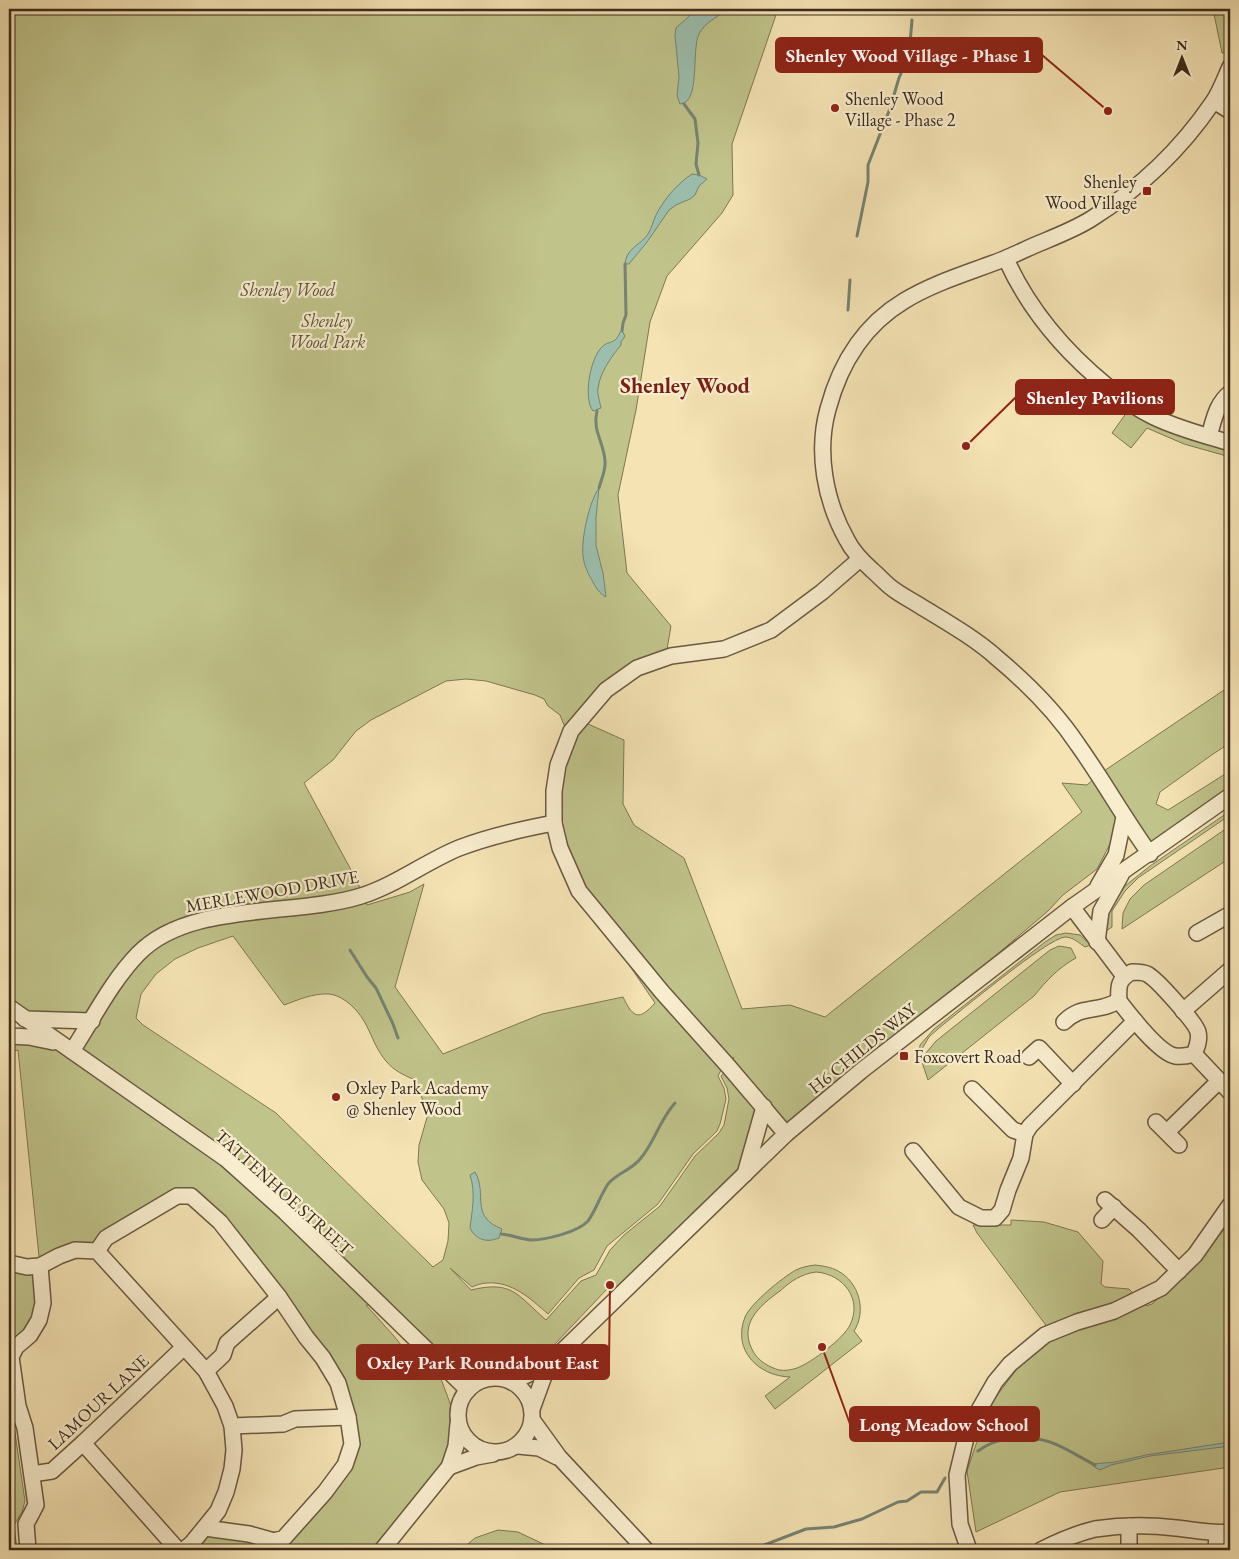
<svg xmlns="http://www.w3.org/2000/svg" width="1239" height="1559" font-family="'EB Garamond',serif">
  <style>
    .green { fill: #c0c38a; stroke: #7e7753; fill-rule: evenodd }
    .water { fill: #9cbead; stroke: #758373 }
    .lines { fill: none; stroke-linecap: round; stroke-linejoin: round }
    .stream { stroke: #758373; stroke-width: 3 }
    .minor-casing { stroke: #6a5942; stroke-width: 18 }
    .minor { stroke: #f8edce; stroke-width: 15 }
    .poi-dot { fill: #8f2418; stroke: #f8edce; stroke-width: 2 }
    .labels { text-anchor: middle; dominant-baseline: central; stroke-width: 4.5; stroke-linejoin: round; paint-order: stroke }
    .poi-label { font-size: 18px; fill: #3b2b1c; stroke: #f8edce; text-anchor: start }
    .park-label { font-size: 18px; font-style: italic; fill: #5c5138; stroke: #f8edce }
    .street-label { font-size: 18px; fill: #3b2b1c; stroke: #f8edce }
    .district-label { font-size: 22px; font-weight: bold; fill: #7a1f14; stroke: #f8edce }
    .leader { fill: none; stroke: #8f2418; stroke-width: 2 }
    .callout-dot { fill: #8f2418; stroke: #f8edce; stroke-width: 2 }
    .callout { fill: #8f2418; stroke: #8f2418; stroke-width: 2 }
    .callout-label { font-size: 19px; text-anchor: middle; font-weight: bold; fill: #fff }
  </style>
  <rect width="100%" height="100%" fill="#f5e3b4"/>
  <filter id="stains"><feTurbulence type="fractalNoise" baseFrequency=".004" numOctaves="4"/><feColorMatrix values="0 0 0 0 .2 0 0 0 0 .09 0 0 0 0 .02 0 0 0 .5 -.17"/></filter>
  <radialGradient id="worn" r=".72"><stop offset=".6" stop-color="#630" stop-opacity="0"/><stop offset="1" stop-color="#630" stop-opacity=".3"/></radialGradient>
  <g class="green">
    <path d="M9 9H778L732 144 733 195 722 213 667 276 650 322 636 410 618 495 627 573 671 626 666 655 569 724 564 725 560 715 548 706 544 699 535 695 486 681 466 679 446 681 371 720 356 731 333 760 304 783 357 881 367 905 410 892 424 884 395 987 443 1054 542 1014 623 997C633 1018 639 1021 655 1003L579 891 560 848 554 791 579 720 624 740 623 804 634 825 684 858 742 1009 790 1005 825 1017 1082 812 1062 783 1087 785 1098 775 1230 686V743L1213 754 1160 792 1156 804 1168 810 1230 771V796L1150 854 1124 817 1097 869 1063 895 1048 911 786 1134 764 1108 744 1175 618 1298 608 1288 553 1346 532 1364 501 1366 458 1362 438 1348 431 1354 379 1305H366L393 1335 406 1351 410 1347 441 1379 453 1411V1436L445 1460 377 1550H184L205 1528 284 1538 352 1443 338 1383 191 1196 97 1251 40 1266 33 1325 9 1345V1263L40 1266 18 1050 9 1052V1036L72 1051 92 1021 25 1019 9 1007ZM233 936 284 1005C298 1000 313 993 329 994 336 995 340 997 346 1001 371 1020 369 1041 386 1061 394 1071 404 1075 415 1080L428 1114 419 1145 418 1162 422 1180 444 1209 449 1223 448 1241 443 1260 433 1267 276 1113 143 1025 136 1018 141 994 156 974 175 959 198 948ZM734 1057 729 1067 721 1076 727 1088 729 1099 724 1125 719 1133 695 1156 660 1206 624 1235 610 1250 596 1275 581 1281 546 1320C517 1295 513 1280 471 1290L450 1268 472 1287C477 1285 482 1283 487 1283 512 1281 531 1299 548 1314L579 1278 594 1270 607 1246 658 1204 693 1154 717 1131 720 1124 726 1099 724 1088 718 1076 721 1070Z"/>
    <path d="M1213 9H1230V51L1222 53Z"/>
    <path d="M1132 405 1230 443V457L1184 444 1147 428 1131 448 1112 433Z"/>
    <path d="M1230 811V815L1138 878 1125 891 1112 911V927L1106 931 1107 919 1110 908 1125 886 1150 866Z"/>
    <path d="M1230 826V858L1122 929 1123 913 1130 899 1144 885Z"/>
    <path d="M1066 933 1080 935 1091 945 1085 947C1079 943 1073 937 1065 937 1048 938 958 1013 939 1028L929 1037 919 1054 920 1045 934 1029 1045 942 1056 935Z"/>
    <path d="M1059 946 1071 948 1076 958C1058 968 1047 980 1034 996L928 1080 921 1059 936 1041 1050 950Z"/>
    <path d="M1011 1220 1044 1222 1078 1232 1103 1261 1101 1284 1105 1287 1129 1289 1146 1306 1152 1304 1201 1258 1230 1222V1467L1060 1492 976 1532 967 1471 989 1406 1048 1328 977 1233 973 1225H1011Z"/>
    <path d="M815 1265C823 1266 831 1267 838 1271 859 1282 867 1311 854 1331L862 1341 775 1409 765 1396 790 1377C758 1376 732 1350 745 1317 751 1303 783 1277 796 1270 802 1267 808 1266 815 1265ZM816 1272C843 1274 863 1299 850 1325 844 1338 811 1363 797 1368 791 1370 785 1371 779 1370 769 1367 760 1362 754 1353 737 1325 759 1306 780 1291 791 1281 801 1274 816 1272Z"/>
    <path d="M9 1392 25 1501 22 1512 14 1525 17 1550H9Z"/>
    <path d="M498 1530 518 1532 556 1550H461L475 1538Z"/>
  </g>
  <g class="water">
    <path d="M697 9H728C718 17 705 22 699 34 691 50 701 103 680 104L677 96 679 77 675 35 676 28Z"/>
    <path d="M692 174 699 175 707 179 699 186 695 195 690 199 676 205 669 210 647 242 629 264H625C626 248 641 245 648 234 652 228 653 221 656 215 664 199 677 184 692 174Z"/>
    <path d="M622 331 625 336 621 342V345C612 356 600 372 598 388 597 394 600 402 601 408L593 411C583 398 590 360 601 348 609 339 615 346 620 332Z"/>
    <path d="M599 488 596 517V546L603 573 606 597C599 593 596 588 593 582 588 574 584 565 583 556 581 539 589 502 599 488Z"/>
    <path d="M475 1172C488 1194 469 1216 502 1229L499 1238C487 1243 476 1240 470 1228 472 1211 476 1193 470 1175Z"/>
    <path d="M1230 1442V1446L1150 1456 1111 1465 1100 1470 1093 1466 1094 1464 1115 1462 1146 1455Z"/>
  </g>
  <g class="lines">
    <g class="stream">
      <path d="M913 10 914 9"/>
      <path d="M684 104 695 119 698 143 696 164 699 175"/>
      <path d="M891 105 899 78 909 55 912 20"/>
      <path d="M857 236 868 182V165L891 106"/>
      <path d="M848 310 850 280"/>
      <path d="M622 331 623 323 626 315 625 264"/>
      <path d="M597 411C592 431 604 442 605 461 606 470 601 480 599 488"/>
      <path d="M350 950 367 977 376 988 393 1024 398 1038"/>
      <path d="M501 1234C511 1235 521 1239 531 1240 546 1240 578 1232 588 1221 596 1210 600 1196 608 1184 617 1173 632 1170 641 1158 655 1141 659 1121 675 1103"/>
      <path d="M978 1451C991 1442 999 1440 1014 1438 1050 1435 1066 1450 1095 1465"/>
      <path d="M751 1550 806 1529 834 1527 862 1519 898 1502 907 1501 921 1492H937L945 1478"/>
    </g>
    <g class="minor-casing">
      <g id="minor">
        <path d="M1214 101 1230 111"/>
        <path d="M1006 259C1029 310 1063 350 1107 386 1122 398 1137 409 1154 417 1179 429 1204 435 1230 443"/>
        <path d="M1209 436C1214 420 1216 404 1230 393"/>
        <path d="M1150 854C1124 818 1103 780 1078 745 1056 712 1027 683 997 658 975 638 943 620 917 604 909 599 901 595 893 589 886 584 879 576 872 570 862 561 853 552 847 540 825 501 816 452 828 409 840 364 864 325 904 301 935 282 971 272 1004 259 1016 254 1028 248 1040 243 1057 236 1075 229 1091 219 1139 189 1181 149 1213 102 1220 92 1225 78 1230 67"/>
        <path d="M1098 886 1116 855 1124 817"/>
        <path d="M1072 907 1124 976"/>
        <path d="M1197 933 1227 916 1230 922"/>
        <path d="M1097 942 1101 911 1121 875"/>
        <path d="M1132 972C1137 972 1143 972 1147 974 1156 978 1196 1023 1198 1032 1200 1040 1197 1047 1194 1054 1187 1056 1182 1057 1175 1056 1159 1053 1129 1014 1119 1001 1118 987 1118 979 1132 972Z"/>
        <path d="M9 1007 226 1159 285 1212 468 1390"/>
        <path d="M1183 1011 1230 970"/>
        <path d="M25 1019 92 1021"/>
        <path d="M1064 1022C1077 1009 1086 1011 1103 1007 1108 1006 1114 1003 1119 1001"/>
        <path d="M9 1036 29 1037 53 1042"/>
        <path d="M72 1051C93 1019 111 982 138 954 189 901 293 917 361 896 396 885 425 862 459 848 490 836 522 829 554 823"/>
        <path d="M1194 1054 1230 1092"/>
        <path d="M1029 1057 1039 1048 1073 1084"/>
        <path d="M972 1089 1013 1130 1025 1134"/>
        <path d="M1156 1122 1179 1145"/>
        <path d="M1167 1132 1219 1081"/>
        <path d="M786 1134 729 1067 662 992 579 891 560 848 554 823V791L558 765 571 731 606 690 637 668 671 656 724 649 771 630 822 592 860 559"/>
        <path d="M913 1151 959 1207 981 1218H995L1002 1210 1008 1190 1021 1158 1025 1134 1030 1126 1135 1021"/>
        <path d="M745 1174 764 1107"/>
        <path d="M1105 1200 1139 1230 1179 1271"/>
        <path d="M1102 1220 1114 1207"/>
        <path d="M97 1251 106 1238 177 1196H191L220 1222 279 1297 306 1337 323 1358 338 1383 348 1417 352 1444 345 1465 325 1492 284 1538 274 1541 249 1534 205 1528"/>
        <path d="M9 1263 27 1267 40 1266 59 1256 75 1250 97 1251 206 1371 225 1406 232 1426 234 1450 232 1469 226 1492 218 1511 192 1543 184 1550"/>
        <path d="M206 1371 223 1355 227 1343 279 1297"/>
        <circle cx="495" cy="1415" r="37"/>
        <path d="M512 1382 548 1365 786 1134 861 1071 1072 907 1230 796"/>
        <path d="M532 1409 548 1365"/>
        <path d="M533 1421 559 1457 646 1550"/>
        <path d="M232 1426 283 1424 295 1419 348 1417"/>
        <path d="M83 1443 178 1550"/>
        <path d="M518 1446 539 1448 557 1457"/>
        <path d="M449 1467 476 1457 493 1454"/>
        <path d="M32 1474 52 1471 83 1443 183 1348"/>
        <path d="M28 1550 26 1524 36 1505 25 1428 18 1406 11 1357 16 1347 30 1335 39 1320 43 1303 40 1266"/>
        <path d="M382 1550 449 1467 456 1446 458 1424"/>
        <path d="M969 1550 960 1524 957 1475 966 1438 975 1417 995 1382 1010 1364 1045 1335 1077 1322 1114 1311 1161 1288 1195 1255 1230 1205"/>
        <path d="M1041 1550C1057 1542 1078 1533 1095 1529 1122 1525 1150 1525 1176 1528 1195 1530 1212 1534 1230 1532"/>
        <path d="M1129 1550V1526"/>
        <path d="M1216 1550 1217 1534"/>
      </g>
    </g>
    <use href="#minor" class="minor"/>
  </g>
  <g class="poi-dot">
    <circle cx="835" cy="108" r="5"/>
    <rect x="1142" y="186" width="10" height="10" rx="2.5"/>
    <rect x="899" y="1051" width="10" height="10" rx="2.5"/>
    <circle cx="336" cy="1097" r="5"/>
  </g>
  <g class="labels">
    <g class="poi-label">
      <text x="845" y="98">Shenley Wood<tspan x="845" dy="21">Village - Phase 2</tspan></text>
      <text x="1137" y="181" text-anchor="end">Shenley<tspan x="1137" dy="21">Wood Village</tspan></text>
      <text x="914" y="1056">Foxcovert Road</text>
      <text x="346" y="1087">Oxley Park Academy<tspan x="346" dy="21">@ Shenley Wood</tspan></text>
    </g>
    <g class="park-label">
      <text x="288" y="289">Shenley Wood</text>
      <text x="327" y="320">Shenley<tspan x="327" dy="21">Wood Park</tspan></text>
    </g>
    <g class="street-label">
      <text transform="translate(272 891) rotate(-10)">MERLEWOOD DRIVE</text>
      <text transform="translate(862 1048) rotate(-39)">H6 CHILDS WAY</text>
      <text transform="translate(284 1192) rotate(42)">TATTENHOE STREET</text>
      <text transform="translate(98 1402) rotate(-43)">LAMOUR LANE</text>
    </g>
    <g class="district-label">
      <text x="685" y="385">Shenley Wood</text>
    </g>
  </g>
  <path class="leader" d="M1108 111L1042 55M966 446L1016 397M610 1285L609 1362M822 1347L850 1424"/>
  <g class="callout-dot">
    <circle cx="1108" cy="111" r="5"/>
    <circle cx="966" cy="446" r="5"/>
    <circle cx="610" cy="1285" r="5"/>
    <circle cx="822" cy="1347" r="5"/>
  </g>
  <g class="callout">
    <rect x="776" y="38" width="266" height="34" rx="5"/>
    <rect x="1016" y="380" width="158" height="34" rx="5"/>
    <rect x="357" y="1345" width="252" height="34" rx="5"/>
    <rect x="850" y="1407" width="189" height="34" rx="5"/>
  </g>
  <g class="callout-label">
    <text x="909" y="62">Shenley Wood Village - Phase 1</text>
    <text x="1095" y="404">Shenley Pavilions</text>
    <text x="483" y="1369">Oxley Park Roundabout East</text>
    <text x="944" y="1431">Long Meadow School</text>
  </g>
  <rect width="1239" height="1559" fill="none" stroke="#f5e3b4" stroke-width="30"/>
  <rect x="10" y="10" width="1219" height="1539" fill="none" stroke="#3b2b1c" stroke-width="2.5"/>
  <rect x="15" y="15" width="1209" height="1529" fill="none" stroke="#3b2b1c"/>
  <g transform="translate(1182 58)" stroke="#f8edce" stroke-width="4" paint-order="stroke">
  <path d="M0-4L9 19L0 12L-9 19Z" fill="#3b2b1c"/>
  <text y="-8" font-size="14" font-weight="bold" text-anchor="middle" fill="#3b2b1c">N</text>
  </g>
  <rect width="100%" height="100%" filter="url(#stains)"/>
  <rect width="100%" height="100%" fill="url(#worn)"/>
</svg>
